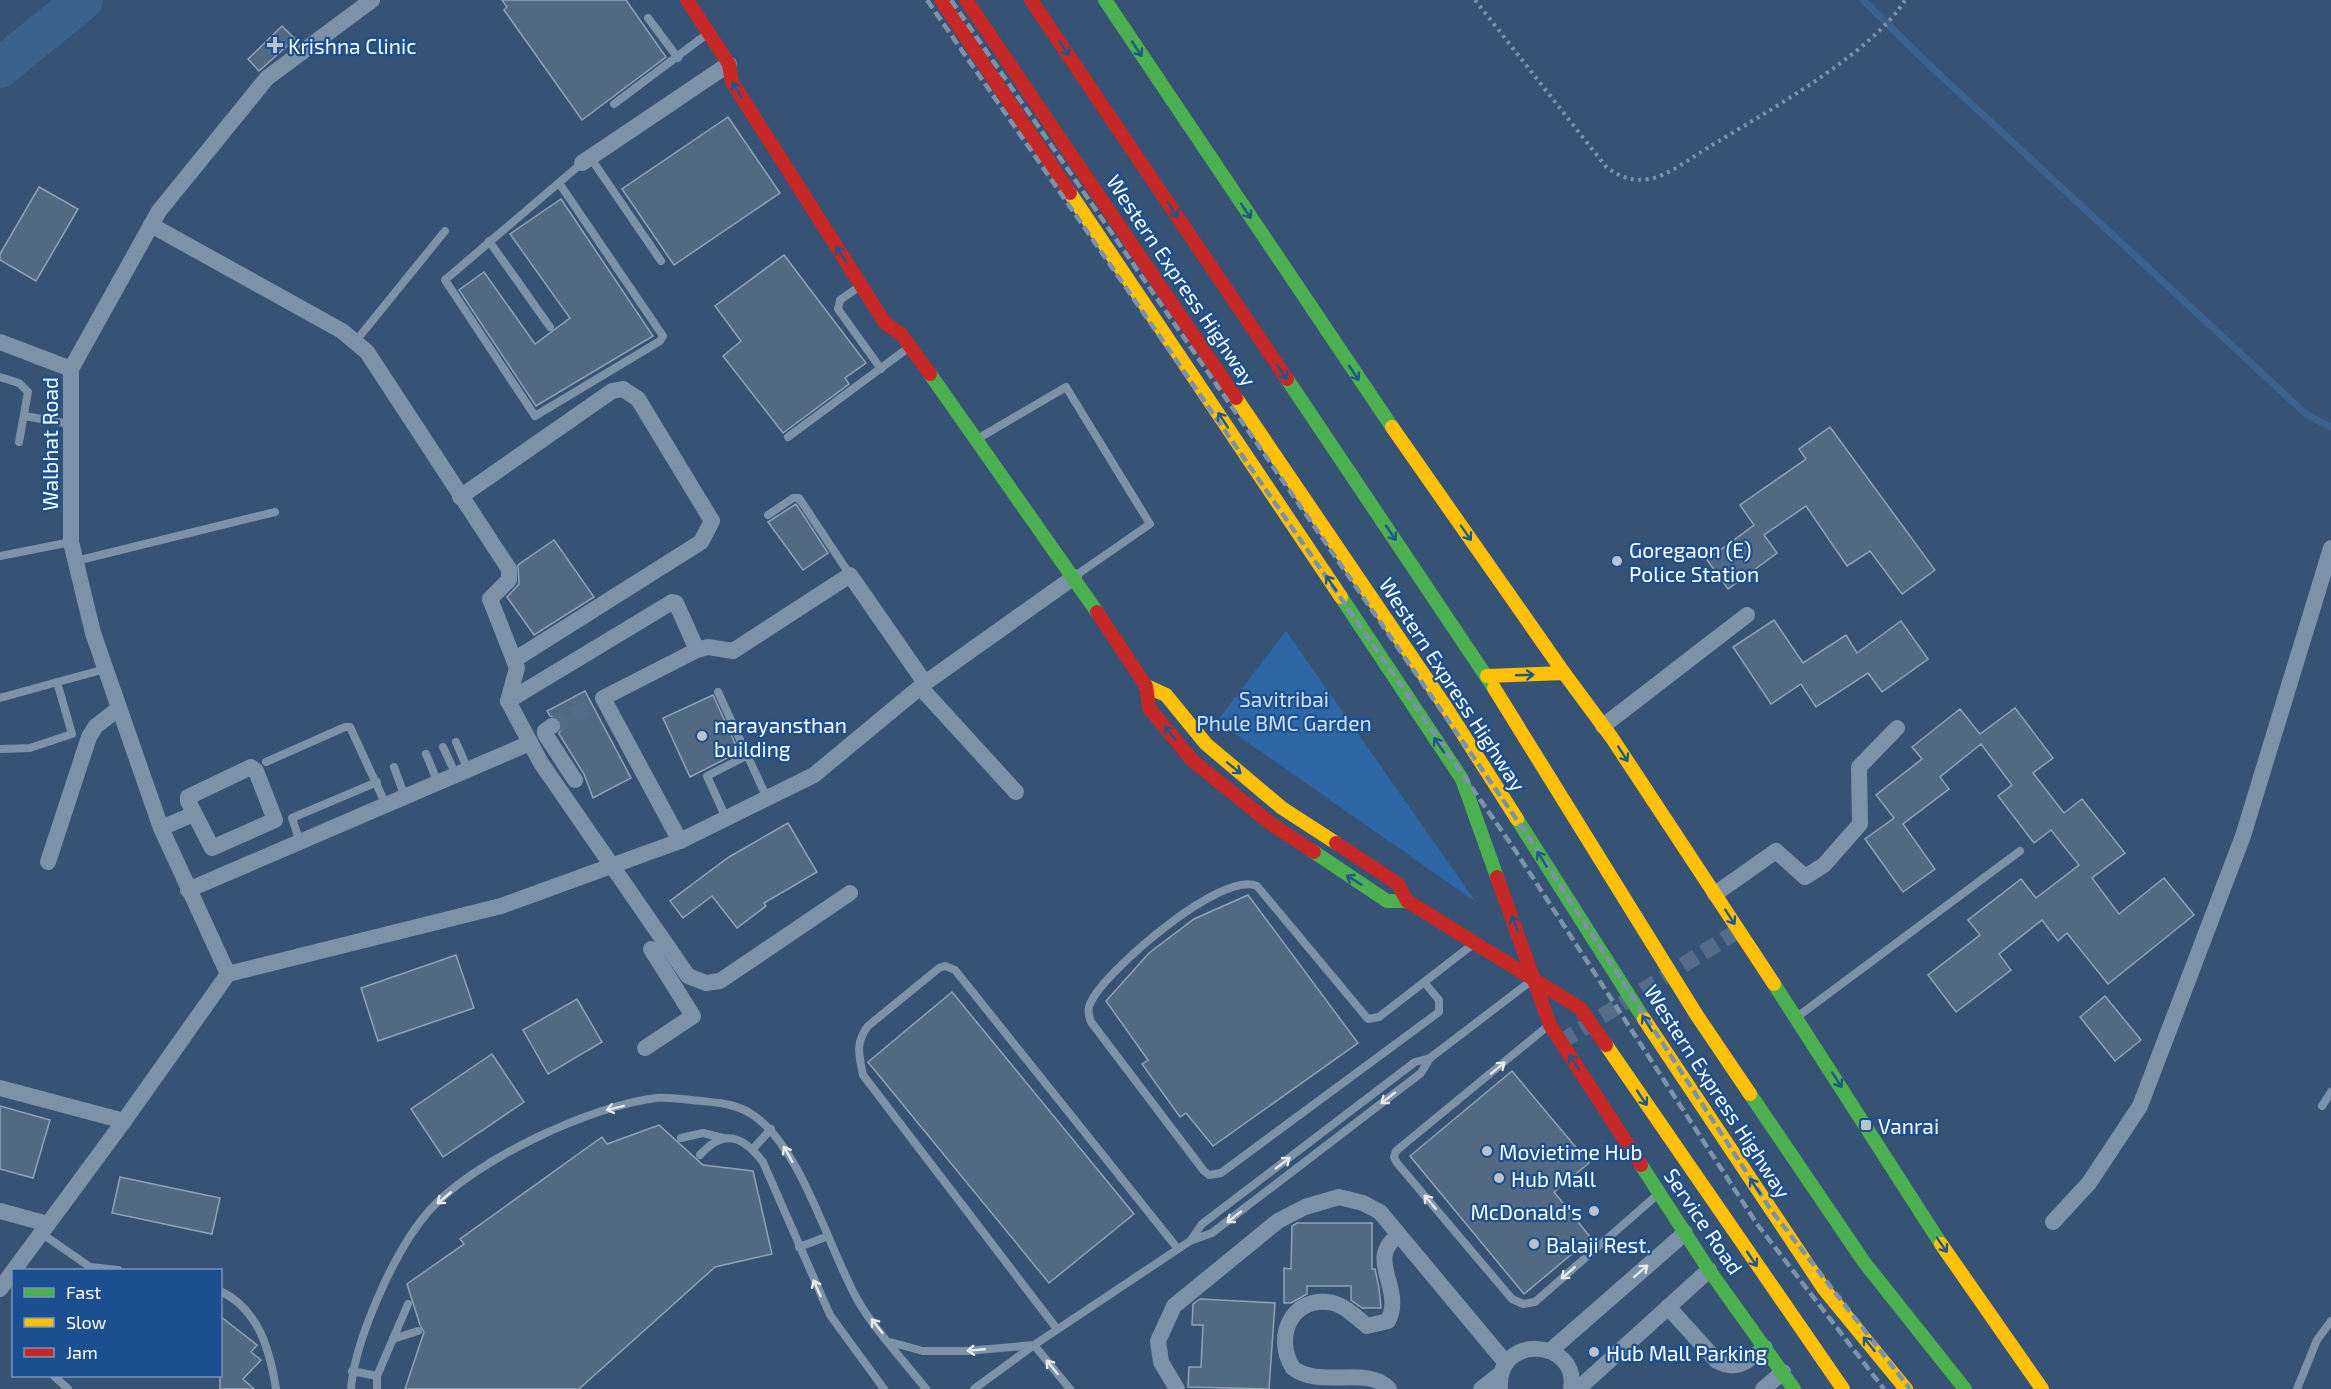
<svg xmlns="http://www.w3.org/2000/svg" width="2331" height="1389" font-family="'Exo 2',sans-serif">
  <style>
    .green { fill: #2f66a5 }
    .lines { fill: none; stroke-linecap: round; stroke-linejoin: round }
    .stream { stroke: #3b618d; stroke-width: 7 }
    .river { stroke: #3b618d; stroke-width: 40 }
    .building { fill: #526984; stroke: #92a2b6; stroke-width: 1.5 }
    .street-tunnel { stroke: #546c89; stroke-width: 16; stroke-dasharray: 16 8; stroke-linecap: butt }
    .path { stroke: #7d92a8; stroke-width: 4; stroke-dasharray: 3 4.5; stroke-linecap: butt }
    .lane { stroke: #7d92a8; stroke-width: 8 }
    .street { stroke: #7d92a8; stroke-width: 16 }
    .fast { stroke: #4caf50; stroke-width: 14 }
    .slow { stroke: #ffc107; stroke-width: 14 }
    .jam { stroke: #c62828; stroke-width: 14 }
    .rail { stroke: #7e92a7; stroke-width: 4.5; stroke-dasharray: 10 4.5; stroke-linecap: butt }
    .oneway { stroke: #205989 }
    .oneway2 { stroke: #e5e9ee }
    .poi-dot { fill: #b9c2ce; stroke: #1b4f8f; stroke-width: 2 }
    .labels { text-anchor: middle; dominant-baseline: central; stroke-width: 4.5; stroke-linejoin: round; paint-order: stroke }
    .poi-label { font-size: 21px; fill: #fff; stroke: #1b4f8f; text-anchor: start }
    .street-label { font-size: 21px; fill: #fff; stroke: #1b4f8f }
    .park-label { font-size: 21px; fill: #cfe3fa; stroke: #1b4f8f }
  </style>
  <rect width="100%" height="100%" fill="#365274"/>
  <path class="green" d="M1286 631 1476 902 1217 721Z"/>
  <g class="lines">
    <path class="stream" d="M1863 0 1925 61 2307 415 2331 427"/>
    <path class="river" d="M0 68 83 0"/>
  </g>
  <g class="building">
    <path d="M502 0H626L666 57 582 120 504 10 507 7Z"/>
    <path d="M282 26 295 39 259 71 248 59Z"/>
    <path d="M728 117 780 193 674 265 622 189Z"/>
    <path d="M39 187 78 209 36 281 0 260V254Z"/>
    <path d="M561 199 653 336 536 406 459 290 484 272 535 344 570 318 510 234Z"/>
    <path d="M784 255 866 363 845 378 849 384 783 433 723 356 741 341 715 306Z"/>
    <path d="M1830 427 1935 570 1902 594 1870 551 1847 566 1806 506 1764 535 1777 553 1728 589 1707 560 1754 525 1740 505 1806 459 1799 449Z"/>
    <path d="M796 504 828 553 803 570 768 522Z"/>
    <path d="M554 540 594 597 534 635 507 597 519 584 518 565Z"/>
    <path d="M1774 620 1803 663 1846 635 1857 653 1901 621 1928 659 1882 692 1868 673 1816 707 1801 684 1771 704 1733 647Z"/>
    <path d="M585 691 631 778 593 798 584 774 559 734 562 726 561 720 550 716 547 711Z"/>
    <path d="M713 695 739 752 690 777 663 718Z"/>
    <path d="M2015 708 2053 758 2033 773 2064 813 2082 799 2125 853 2092 878 2119 914 2164 878 2194 915 2108 984 2067 933 2058 941 2042 920 1999 954 2011 970 1956 1012 1928 975 1980 935 1968 920 2021 879 2036 898 2079 865 2051 830 2034 843 1998 796 2012 785 1981 744 1940 777 1949 789 1903 824 1935 869 1903 892 1865 839 1894 818 1876 795 1922 759 1912 747 1960 709 1980 734Z"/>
    <path d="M788 823 817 872 764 903 766 906 737 928 712 896 683 918 670 901 729 857Z"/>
    <path d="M1248 895 1358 1043 1213 1146 1186 1113 1180 1117 1142 1064 1148 1060 1106 1001 1149 953 1194 919Z"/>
    <path d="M456 955 474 1008 378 1041 361 988Z"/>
    <path d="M952 992 1134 1214 1049 1283 868 1062Z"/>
    <path d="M2105 996 2141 1040 2115 1061 2080 1017Z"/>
    <path d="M577 999 602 1042 548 1074 523 1030Z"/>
    <path d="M492 1054 524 1102 443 1157 411 1109Z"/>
    <path d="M1512 1071 1589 1163 1554 1192 1591 1238 1524 1294 1410 1156Z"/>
    <path d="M0 1106 50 1120 33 1178 0 1169Z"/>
    <path d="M659 1125 703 1165 753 1171 772 1254 715 1267 579 1389H405L424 1332 420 1325 407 1284 464 1244 460 1239 602 1137 607 1144Z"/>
    <path d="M120 1177 220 1198 212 1234 112 1213Z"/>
    <path d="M1297 1223H1372V1269H1375L1379 1288 1381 1308H1362L1351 1300V1286H1307V1294L1291 1303H1284V1268L1291 1269 1292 1226Z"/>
    <path d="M1200 1299 1275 1303 1269 1389 1188 1387 1189 1367H1201L1203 1325H1192L1193 1304Z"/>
    <path d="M220 1316 257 1345 251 1352 261 1360 243 1379 254 1389H220Z"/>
  </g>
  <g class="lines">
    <g class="street-tunnel">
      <path d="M552 726 594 704"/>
      <path d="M1561 1042 1739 930"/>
    </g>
    <path class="path" d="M1475 0 1607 168C1622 177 1631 182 1649 179 1666 177 1694 156 1709 147 1763 114 1873 53 1905 0"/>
    <g class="lane">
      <path d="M648 18 678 58"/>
      <path d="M614 104 707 34"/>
      <path d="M590 157 661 261"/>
      <path d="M559 183 663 336 660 341 535 416 445 280 582 163"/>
      <path d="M489 241 550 327"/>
      <path d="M860 286 840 300 838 309 881 369"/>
      <path d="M355 342 445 231"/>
      <path d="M0 377 19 383 28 392 19 442"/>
      <path d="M24 416 71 424"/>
      <path d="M788 437 908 348"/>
      <path d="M979 438 1066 387 1150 524 1075 576"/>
      <path d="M768 515 793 498H799L850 575"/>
      <path d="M0 556 71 542"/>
      <path d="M76 561 275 512"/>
      <path d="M718 692 767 798"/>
      <path d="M0 698 105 669"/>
      <path d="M456 742 468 770"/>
      <path d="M443 747 456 775"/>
      <path d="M0 749 30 748 72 734 57 682"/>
      <path d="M426 754 438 783"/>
      <path d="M266 762 345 727H350L386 805"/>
      <path d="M394 767 405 797"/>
      <path d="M726 818 707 776 748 755"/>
      <path d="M300 842 292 818 377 782"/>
      <path d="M1424 982 1439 1000V1012L1221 1173 1209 1175 1204 1171 1091 1022C1088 1014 1087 1008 1092 1000 1108 969 1222 870 1257 886L1368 1019 1379 1017 1472 945"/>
      <path d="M1801 1014 2020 851"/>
      <path d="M1549 1025 1396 1151 1394 1157 1397 1163 1512 1299 1523 1304 1535 1302 1657 1195"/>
      <path d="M2322 1106 2331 1092"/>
      <path d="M681 1138 703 1133 723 1138"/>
      <path d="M753 1149 771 1129"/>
      <path d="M700 1155C724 1128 743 1136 763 1162L830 1315 884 1389"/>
      <path d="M41 1233 90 1267 118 1270"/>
      <path d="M1191 1240 1202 1224 1415 1062 1430 1058"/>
      <path d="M799 1247 826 1237"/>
      <path d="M220 1291C259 1309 270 1351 276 1389"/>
      <path d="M1057 1329 863 1075C859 1056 855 1042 868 1026L939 968 945 966 955 970 1178 1249"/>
      <path d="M393 1339 418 1331"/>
      <path d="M890 1342 923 1351H967L1034 1345"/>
      <path d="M1034 1345 1070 1389"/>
      <path d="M352 1371 377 1376"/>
      <path d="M54 1376 68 1389"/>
      <path d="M351 1389C355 1339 395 1250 428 1212 472 1161 590 1106 656 1098 671 1097 687 1100 702 1101 721 1103 737 1104 753 1115 801 1147 828 1247 857 1299 873 1328 905 1362 926 1389"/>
      <path d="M377 1389V1376L408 1304"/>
      <path d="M974 1389 1034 1345 1190 1241 1212 1233 1421 1073 1430 1058 1531 981"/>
      <path d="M2297 1389 2317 1340 2331 1321"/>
    </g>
    <g class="street">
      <path d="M582 163 729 64"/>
      <path d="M151 225 342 331 367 352 509 569V580L490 599 514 660"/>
      <path d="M0 342 71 369"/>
      <path d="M460 497 612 391 623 389 638 399 712 521 701 542 514 660 517 668 508 701 541 763 688 976 706 983 720 981 850 893"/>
      <path d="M697 650 708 647 733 651 850 575 925 683"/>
      <path d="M920 687 1016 792"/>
      <path d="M508 701 672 602 676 603 697 650 603 698 680 841"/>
      <path d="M552 726 545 731V734L575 780"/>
      <path d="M1603 726 1747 615"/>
      <path d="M251 767 256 771 275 820 212 848 188 801V797Z"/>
      <path d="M161 828 194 814"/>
      <path d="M48 862 89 737 96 726 118 709"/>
      <path d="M188 890 530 743"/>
      <path d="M1715 894 1776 851 1805 877 1824 865 1860 824 1859 767 1897 728"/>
      <path d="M228 974 161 828 93 633 71 542V369L159 211 267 78 372 0"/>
      <path d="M645 1048 693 1016 651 949"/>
      <path d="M0 1088 124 1121"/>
      <path d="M0 1211 48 1224"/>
      <path d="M2053 1222 2089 1183 2140 1106 2243 836 2331 548"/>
      <path d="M0 1289 124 1121 228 974 501 906 680 841 814 775 925 683 1074 577"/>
      <path d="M1668 1307 1717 1361C1738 1372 1748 1360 1765 1348"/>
      <path d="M1550 1351 1685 1233"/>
      <path d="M1177 1389 1161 1362 1158 1341 1174 1306 1278 1221 1305 1207 1339 1197 1363 1203 1380 1212 1506 1363"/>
      <path d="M1389 1389C1368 1365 1320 1389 1293 1368 1274 1339 1290 1298 1328 1302 1342 1303 1356 1317 1367 1326L1388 1321C1405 1288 1364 1259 1399 1235"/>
      <path d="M1481 1389 1500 1374"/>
      <path d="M1500 1389C1496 1332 1580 1339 1571 1389"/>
      <path d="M1578 1389 1709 1270"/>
      <path d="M1763 1389 1783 1372"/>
    </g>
    <g class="fast">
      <path d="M1105 0 1392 427"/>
      <path d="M930 374 1097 612"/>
      <path d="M1287 379 1494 688"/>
      <path d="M1341 597 1462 779 1497 877"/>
      <path d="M1517 819 1644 1019"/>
      <path d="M1314 852 1387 901H1407"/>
      <path d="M1774 984 1941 1244"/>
      <path d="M1750 1094 1864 1262 1965 1389"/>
      <path d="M1641 1165 1709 1270 1794 1389"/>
    </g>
    <g class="slow">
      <path d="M1070 193 1341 597"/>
      <path d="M1236 398 1445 706 1517 819"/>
      <path d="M1392 427 1564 673"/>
      <path d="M1487 676 1564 673 1612 738 1774 984"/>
      <path d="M1146 686 1166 695 1206 744 1282 808 1336 843"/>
      <path d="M1494 688 1696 1014 1750 1094"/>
      <path d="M1644 1019 1824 1289 1906 1389"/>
      <path d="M1606 1045 1843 1389"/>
      <path d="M1941 1244 2042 1389"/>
    </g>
    <g class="jam">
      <path d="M687 0 729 64 732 82 885 323 901 334 930 374"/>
      <path d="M941 0 1070 193"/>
      <path d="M966 0 1236 398"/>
      <path d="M1031 0 1287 379"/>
      <path d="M1097 612 1146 686 1149 708 1192 760 1270 823 1314 852"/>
      <path d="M1336 843 1398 884 1407 901 1580 1008 1606 1045"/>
      <path d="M1497 877 1550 1025 1641 1165"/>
    </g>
    <g class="rail">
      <path d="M927 0 1515 850 1757 1224 1884 1389"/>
      <path d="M951 0 1530 839 1771 1210 1910 1389"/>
    </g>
  </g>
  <defs><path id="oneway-shaft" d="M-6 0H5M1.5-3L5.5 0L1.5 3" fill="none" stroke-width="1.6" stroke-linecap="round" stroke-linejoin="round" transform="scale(1.5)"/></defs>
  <g class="oneway">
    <use href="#oneway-shaft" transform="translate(1064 48) rotate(56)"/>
    <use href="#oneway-shaft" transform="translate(1137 49) rotate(56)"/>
    <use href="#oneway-shaft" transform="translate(737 90) rotate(-121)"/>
    <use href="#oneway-shaft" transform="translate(1173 210) rotate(56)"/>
    <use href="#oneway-shaft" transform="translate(1246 211) rotate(56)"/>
    <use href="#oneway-shaft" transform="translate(841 254) rotate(-123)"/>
    <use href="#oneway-shaft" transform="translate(1282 372) rotate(56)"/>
    <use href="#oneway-shaft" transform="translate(1354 373) rotate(56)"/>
    <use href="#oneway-shaft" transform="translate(1223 420) rotate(-124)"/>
    <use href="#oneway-shaft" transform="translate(1391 533) rotate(56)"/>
    <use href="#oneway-shaft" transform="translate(1466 533) rotate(55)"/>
    <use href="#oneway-shaft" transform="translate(1331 583) rotate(-124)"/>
    <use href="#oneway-shaft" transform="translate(1525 675) rotate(-2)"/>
    <use href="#oneway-shaft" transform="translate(1170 733) rotate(-129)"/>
    <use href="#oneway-shaft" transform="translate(1439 745) rotate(-124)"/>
    <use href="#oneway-shaft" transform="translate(1623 754) rotate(57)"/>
    <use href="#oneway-shaft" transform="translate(1234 768) rotate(39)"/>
    <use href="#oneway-shaft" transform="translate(1542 859) rotate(-122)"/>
    <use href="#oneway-shaft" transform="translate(1354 880) rotate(-148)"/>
    <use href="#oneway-shaft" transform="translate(1730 917) rotate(57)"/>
    <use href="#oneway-shaft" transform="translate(1515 924) rotate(-110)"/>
    <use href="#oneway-shaft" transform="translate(1647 1023) rotate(-122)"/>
    <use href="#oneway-shaft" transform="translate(1574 1062) rotate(-123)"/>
    <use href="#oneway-shaft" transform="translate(1837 1080) rotate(57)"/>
    <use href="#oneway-shaft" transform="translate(1642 1098) rotate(56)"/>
    <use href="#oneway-shaft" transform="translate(1755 1186) rotate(-124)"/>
    <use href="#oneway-shaft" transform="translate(1942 1245) rotate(55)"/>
    <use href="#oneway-shaft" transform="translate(1752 1259) rotate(56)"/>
    <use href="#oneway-shaft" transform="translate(1869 1344) rotate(-129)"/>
  </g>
  <g class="oneway2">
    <use href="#oneway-shaft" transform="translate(1498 1068) rotate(-39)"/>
    <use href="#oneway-shaft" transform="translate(1388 1098) rotate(142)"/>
    <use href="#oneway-shaft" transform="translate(615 1108) rotate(166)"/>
    <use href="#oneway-shaft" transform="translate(788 1154) rotate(-119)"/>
    <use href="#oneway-shaft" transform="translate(1283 1163) rotate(-37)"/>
    <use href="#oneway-shaft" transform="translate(444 1198) rotate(140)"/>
    <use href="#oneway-shaft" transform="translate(1430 1202) rotate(-130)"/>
    <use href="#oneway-shaft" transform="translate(1234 1217) rotate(142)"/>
    <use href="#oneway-shaft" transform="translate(1641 1271) rotate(-41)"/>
    <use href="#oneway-shaft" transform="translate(1568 1273) rotate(139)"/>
    <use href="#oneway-shaft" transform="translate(817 1288) rotate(-114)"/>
    <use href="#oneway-shaft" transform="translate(877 1326) rotate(-128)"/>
    <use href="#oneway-shaft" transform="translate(976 1350) rotate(175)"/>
    <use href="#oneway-shaft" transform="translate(1052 1367) rotate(-129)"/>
  </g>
  <g class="poi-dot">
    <path d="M272 36h6v6h6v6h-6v6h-6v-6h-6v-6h6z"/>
    <circle cx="1617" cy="561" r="6"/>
    <circle cx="702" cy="736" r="6"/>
    <rect x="1860" y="1119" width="12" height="12" rx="3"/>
    <circle cx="1487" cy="1151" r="6"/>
    <circle cx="1499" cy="1178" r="6"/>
    <circle cx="1594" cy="1211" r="6"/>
    <circle cx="1534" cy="1244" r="6"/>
    <circle cx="1594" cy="1352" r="6"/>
  </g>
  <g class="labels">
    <g class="poi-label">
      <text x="288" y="45">Krishna Clinic</text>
      <text x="1629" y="549">Goregaon (E)<tspan x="1629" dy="24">Police Station</tspan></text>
      <text x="714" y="724">narayansthan<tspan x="714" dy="24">building</tspan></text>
      <text x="1878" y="1125">Vanrai</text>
      <text x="1499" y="1151">Movietime Hub</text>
      <text x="1511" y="1178">Hub Mall</text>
      <text x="1582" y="1211" text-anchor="end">McDonald's</text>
      <text x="1546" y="1244">Balaji Rest.</text>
      <text x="1606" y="1352">Hub Mall Parking</text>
    </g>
    <g class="street-label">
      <text transform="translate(1182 280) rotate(56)">Western Express Highway</text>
      <text transform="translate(49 444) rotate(-90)">Walbhat Road</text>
      <text transform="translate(1453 684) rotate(57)">Western Express Highway</text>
      <text transform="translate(1718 1091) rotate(57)">Western Express Highway</text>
      <text transform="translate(1704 1221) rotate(56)">Service Road</text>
    </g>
    <g class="park-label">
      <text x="1284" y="698">Savitribai<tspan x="1284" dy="24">Phule BMC Garden</tspan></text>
    </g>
  </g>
  <rect x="12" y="1269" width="210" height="108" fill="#1b4f8f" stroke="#7695bc" stroke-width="1.5"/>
  <rect x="24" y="1288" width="30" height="9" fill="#4caf50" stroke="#7695bc" stroke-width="1.5"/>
  <text x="66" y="1299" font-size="18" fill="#ffffff">Fast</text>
  <rect x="24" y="1318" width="30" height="9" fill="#ffc107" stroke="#7695bc" stroke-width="1.5"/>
  <text x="66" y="1329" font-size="18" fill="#ffffff">Slow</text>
  <rect x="24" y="1348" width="30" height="9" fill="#c62828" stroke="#7695bc" stroke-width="1.5"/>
  <text x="66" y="1359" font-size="18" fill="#ffffff">Jam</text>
</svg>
